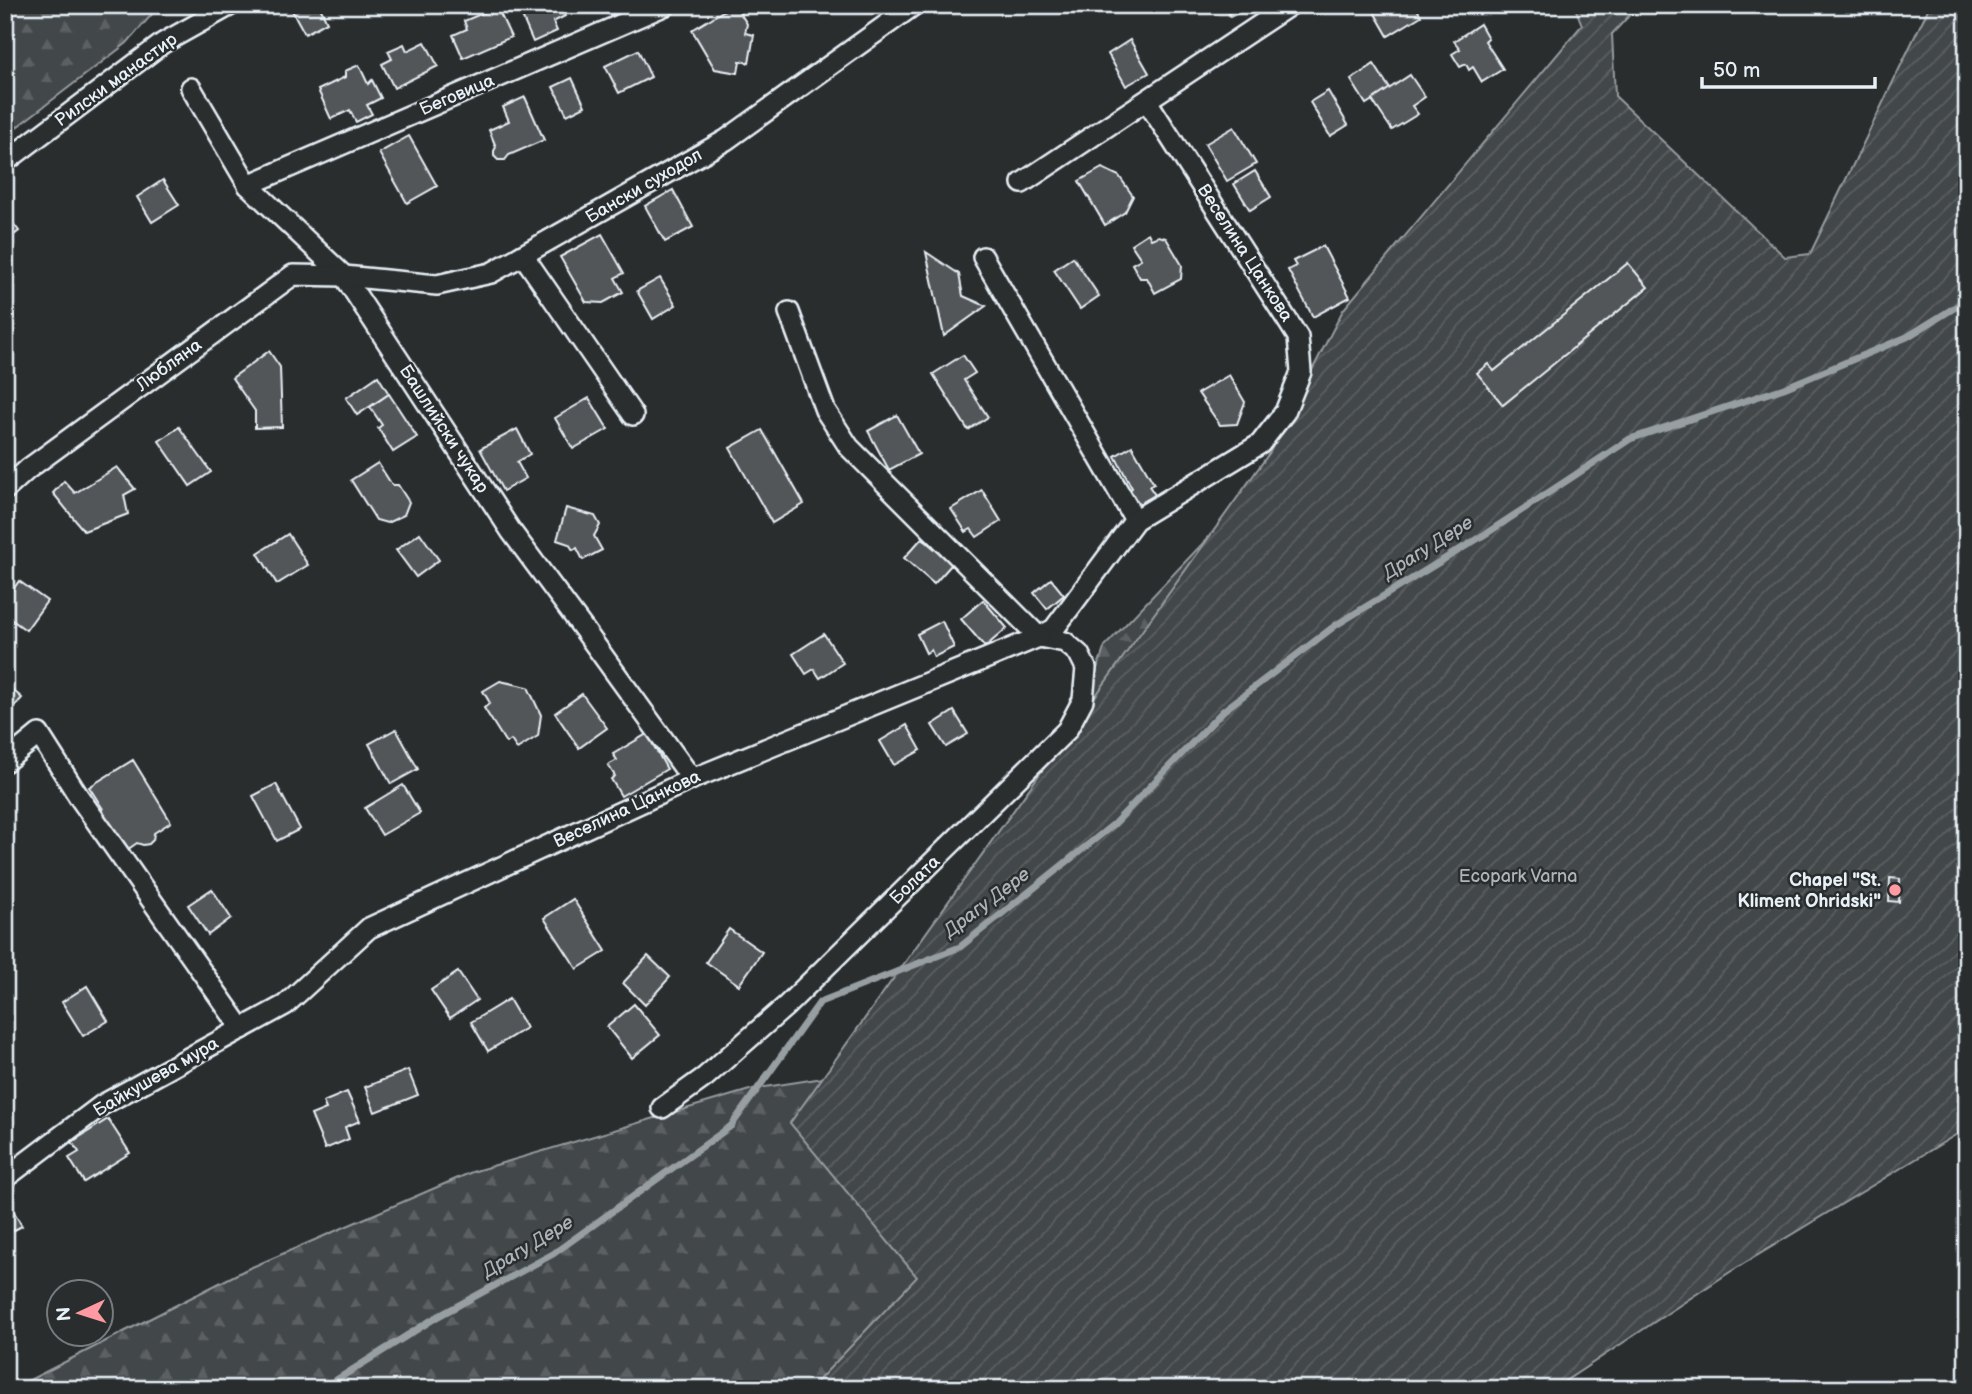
<svg xmlns="http://www.w3.org/2000/svg" width="1972" height="1394" font-family="'Balsamiq Sans',sans-serif">
  <style>
    .forest { fill: url(#forest-firs); stroke: #959ca0; stroke-width: 2 }
    .garden { fill: url(#garden-furrows); stroke: #959ca0; stroke-width: 2 }
    .lines { fill: none; stroke-linecap: round; stroke-linejoin: round }
    .stream { stroke: #989fa3; stroke-width: 7 }
    .building { fill: #535759; stroke: #e8f1f8; stroke-width: 2 }
    .minor-casing { stroke: #e8f1f8; stroke-width: 24 }
    .minor { stroke: #2a2d2e; stroke-width: 19 }
    .poi-dot { fill: #ff9aa2; stroke: #2a2d2e; stroke-width: 2.5 }
    .labels { text-anchor: middle; dominant-baseline: central; stroke-width: 5; stroke-linejoin: round; paint-order: stroke }
    .street-label { font-size: 18px; fill: #e8f1f8; stroke: #2a2d2e }
    .park-label { font-size: 18px; fill: #aeb5ba; stroke: #2a2d2e }
    .poi-label { font-size: 18px; font-weight: bold; fill: #e8f1f8; stroke: #2a2d2e; text-anchor: end }
    .water-label { font-size: 19px; font-style: italic; fill: #acb3b9; stroke: #2a2d2e }
  </style>
  <defs>
    <pattern id="forest-firs" width="22" height="20" patternUnits="userSpaceOnUse" patternTransform="scale(1.75)"><rect width="22" height="20" fill="#424648"/><path d="M5 1l3.5 6h-7zM16 11l3.5 6h-7z" fill="#5d6163"/></pattern>
    <pattern id="garden-furrows" width="10" height="10" patternUnits="userSpaceOnUse" patternTransform="scale(1.75)"><rect width="10" height="10" fill="#424648"/><path d="M-1 1l2-2M0 10L10 0M9 11l2-2" fill="none" stroke="#5d6163"/></pattern>
  </defs>
  <rect width="100%" height="100%" fill="#2a2d2e"/>
  <filter id="ink" filterUnits="userSpaceOnUse"><feTurbulence type="fractalNoise" baseFrequency=".0143" numOctaves="2"/><feDisplacementMap in="SourceGraphic" scale="14" xChannelSelector="R" yChannelSelector="G"/><feConvolveMatrix kernelMatrix="1 2 1 2 8 2 1 2 1" color-interpolation-filters="sRGB"/></filter>
  <g filter="url(#ink)">
    <g class="forest">
      <path d="M5 5H160L127 43 5 136Z"/>
      <path d="M1304 437 1379 1389H12L245 1270 472 1172 753 1089 996 1051 1069 749 1105 646Z"/>
    </g>
    <path class="garden" d="M1574 5H1639L1612 34 1615 96 1785 257 1810 254 1930 5H1967V1128L1730 1272 1553 1389H810L917 1277 790 1123 1270 452 1343 310 1582 25Z"/>
    <g class="lines">
      <path class="stream" d="M322 1389 435 1318 553 1254 731 1126 820 1002 960 947 1114 824 1223 711 1336 625 1487 533 1630 439 1784 388 1907 337 1967 300"/>
    </g>
    <g class="building">
      <path d="M289 5H319L327 22 305 34Z"/>
      <path d="M517 5H560L565 16 553 22 557 31 533 42Z"/>
      <path d="M605 5H634L610 16Z"/>
      <path d="M733 5H735L747 24 745 33 754 35 749 63 740 61 738 73 715 69 692 30Z"/>
      <path d="M1225 5H1254L1230 17Z"/>
      <path d="M1370 5H1415L1421 16 1388 36Z"/>
      <path d="M497 7 511 37 463 58 453 35 467 29 464 21Z"/>
      <path d="M1480 24 1488 38 1485 41 1503 69 1482 82 1473 67 1469 70 1466 64 1460 67 1452 54 1460 49 1454 41Z"/>
      <path d="M1130 40 1149 73 1126 86 1108 54Z"/>
      <path d="M425 42 438 66 394 88 382 64 392 59 388 51 404 44 407 51Z"/>
      <path d="M638 50 651 77 619 93 605 66Z"/>
      <path d="M1374 64 1390 89 1366 104 1351 80Z"/>
      <path d="M359 65 368 84 372 80 381 98 367 105 372 114 356 122 350 110 331 119 318 90 345 77V71Z"/>
      <path d="M1410 75 1425 97 1412 106 1418 114 1392 130 1372 100Z"/>
      <path d="M572 78 585 106 567 115 553 87Z"/>
      <path d="M1328 91 1348 125 1330 136 1310 102Z"/>
      <path d="M525 97 544 140 509 155 505 160H498L494 156V151L496 147 489 130 509 121 503 107Z"/>
      <path d="M1234 127 1256 164 1227 181 1205 144Z"/>
      <path d="M409 136 437 186 407 203 379 153Z"/>
      <path d="M1102 168 1119 176 1133 196 1125 212 1105 225 1079 181Z"/>
      <path d="M1255 171 1271 197 1250 210 1234 184Z"/>
      <path d="M163 180 179 205 152 222 137 197Z"/>
      <path d="M673 190 693 227 665 242 645 206Z"/>
      <path d="M5 213 19 231 5 242Z"/>
      <path d="M1148 233 1151 239 1159 236 1166 238 1182 265 1181 279 1155 293 1147 278H1140L1132 264 1141 259 1131 244Z"/>
      <path d="M602 234 624 273 615 278 623 292 603 303 586 302 560 257Z"/>
      <path d="M1323 246 1350 297 1313 317 1288 270 1296 266 1293 261Z"/>
      <path d="M926 252 959 274 963 296 986 306 944 336Z"/>
      <path d="M1073 257 1099 296 1080 309 1054 270Z"/>
      <path d="M1628 263 1648 287 1503 405 1477 373 1488 364 1494 371Z"/>
      <path d="M660 278 676 305 653 319 637 291Z"/>
      <path d="M269 351 280 367 282 427 255 428V411L232 378Z"/>
      <path d="M963 355 975 373 964 380 988 417 968 430 933 374Z"/>
      <path d="M1229 375 1245 402 1237 424 1220 425 1198 393Z"/>
      <path d="M378 376 389 394 357 415 346 398Z"/>
      <path d="M389 394 417 437 393 452 378 428 382 425 370 407Z"/>
      <path d="M589 398 608 429 573 449 555 418Z"/>
      <path d="M897 415 919 454 889 470 868 431Z"/>
      <path d="M179 427 211 472 190 486 159 441Z"/>
      <path d="M517 429 530 454 517 462 526 478 503 491 480 449Z"/>
      <path d="M762 430 804 504 772 523 730 448Z"/>
      <path d="M1132 446 1154 484 1149 486 1155 495 1137 505 1129 490 1132 488 1115 456Z"/>
      <path d="M378 463 392 485H398L409 502 404 515 387 523 376 520 351 480Z"/>
      <path d="M117 467 135 489 124 495 128 514 84 531 53 493 64 481 75 493Z"/>
      <path d="M982 490 1001 521 977 537 971 529 966 532 951 509Z"/>
      <path d="M566 508 595 516 600 525 594 536 602 550 583 560 577 548 573 550 569 544 557 540Z"/>
      <path d="M420 533 439 560 416 577 396 550Z"/>
      <path d="M288 534 308 565 277 584 258 553Z"/>
      <path d="M922 538 952 564 934 584 904 558Z"/>
      <path d="M1051 579 1064 595 1047 609 1034 593Z"/>
      <path d="M19 581 47 601 26 630 5 615V601Z"/>
      <path d="M983 600 1007 628 985 647 961 619Z"/>
      <path d="M942 621 954 647 934 657 931 650 926 653 917 634Z"/>
      <path d="M824 634 843 663 820 678 814 669 806 674 793 654Z"/>
      <path d="M500 681 528 687 541 715 538 736 517 749 511 740 506 743 484 708 490 703 483 691Z"/>
      <path d="M5 683 22 698 5 717Z"/>
      <path d="M582 694 607 728 579 748 555 713Z"/>
      <path d="M954 711 968 734 946 747 932 725Z"/>
      <path d="M907 725 921 750 894 765 880 741Z"/>
      <path d="M396 729 418 769 391 784 369 744Z"/>
      <path d="M647 734 667 769 621 796 611 779 615 776 608 765 617 760 613 754Z"/>
      <path d="M133 760 171 822 154 833 153 840 149 844 143 845 137 843 124 852 104 819 103 809 89 787Z"/>
      <path d="M276 784 300 829 277 841 253 796Z"/>
      <path d="M403 785 420 813 382 835 365 808Z"/>
      <path d="M1890 878 1900 879 1899 902 1889 901Z"/>
      <path d="M212 889 231 918 208 935 188 905Z"/>
      <path d="M573 899 606 951 577 969 544 918Z"/>
      <path d="M729 929 762 952 739 985 706 962Z"/>
      <path d="M648 956 670 977 645 1005 623 983Z"/>
      <path d="M458 972 477 1000 450 1018 431 990Z"/>
      <path d="M87 986 108 1021 83 1036 62 1002Z"/>
      <path d="M509 999 526 1028 488 1051 471 1022Z"/>
      <path d="M634 1004 660 1035 632 1058 607 1027Z"/>
      <path d="M408 1070 418 1095 375 1112 365 1087Z"/>
      <path d="M347 1092 360 1121 345 1127 349 1139 325 1149 311 1115 326 1109 323 1102Z"/>
      <path d="M108 1119 130 1153 84 1182 69 1158 79 1152 72 1142Z"/>
      <path d="M5 1196 22 1226 5 1235Z"/>
    </g>
    <g class="lines">
      <g class="minor-casing">
        <g id="minor">
          <path d="M191 88 248 185 344 276 511 531 585 631 692 779"/>
          <path d="M5 162 163 43 231 5"/>
          <path d="M1022 183 1290 5"/>
          <path d="M248 185 666 5"/>
          <path d="M523 255 633 415"/>
          <path d="M983 257 1135 520"/>
          <path d="M5 490 28 469 293 275 344 276 437 285 491 273 726 140 914 5"/>
          <path d="M1039 637 1054 629 1135 520 1260 444 1285 412 1301 372 1298 337 1147 101"/>
          <path d="M5 762 39 734 79 797 242 1029"/>
          <path d="M662 1108 705 1077 786 1006 1067 730 1083 700 1086 668 1079 654 1065 642 1039 637"/>
          <path d="M5 1178 102 1105 285 1005 369 928 692 779 1039 637 849 447 825 410 789 312"/>
        </g>
      </g>
      <use href="#minor" class="minor"/>
    </g>
  </g>
  <circle class="poi-dot" cx="1895" cy="890" r="7"/>
  <g class="labels">
    <g class="street-label">
      <text transform="translate(116 80) rotate(-36)">Рилски манастир</text>
      <text transform="translate(457 95) rotate(-23)">Беговица</text>
      <text transform="translate(644 186) rotate(-30)">Бански суходол</text>
      <text transform="translate(1245 253) rotate(57)">Веселина Цанкова</text>
      <text transform="translate(169 365) rotate(-36)">Любляна</text>
      <text transform="translate(444 429) rotate(57)">Башлийски чукар</text>
      <text transform="translate(627 809) rotate(-25)">Веселина Цанкова</text>
      <text transform="translate(915 880) rotate(-44)">Болата</text>
      <text transform="translate(156 1077) rotate(-30)">Байкушева мура</text>
    </g>
    <g class="park-label">
      <text x="1518" y="876">Ecopark Varna</text>
    </g>
    <g class="poi-label">
      <text x="1881" y="880">Chapel "St.<tspan x="1881" dy="21">Kliment Ohridski"</tspan></text>
    </g>
    <g class="water-label">
      <text transform="translate(1428 548) rotate(-32)">Драгу Дере</text>
      <text transform="translate(987 903) rotate(-37)">Драгу Дере</text>
      <text transform="translate(528 1247) rotate(-31)">Драгу Дере</text>
    </g>
  </g>
  <rect width="1972" height="1394" fill="none" stroke="#2a2d2e" stroke-width="28"/>
  <rect x="14" y="14" width="1944" height="1366" fill="none" stroke="#e8f1f8" stroke-width="2.5" filter="url(#ink)"/>
  <g transform="translate(80 1313) rotate(266)"><circle r="33" fill="#2a2d2e" stroke="#767b7f" stroke-width="2"/>
  <path d="M0-5L12 26L0 18L-12 26Z" fill="#ff9aa2"/>
  <text y="-10" font-size="19" font-weight="bold" text-anchor="middle" fill="#e8f1f8">N</text>
  </g>
  <path d="M1702 77v10h173v-10" fill="none" stroke="#e8f1f8" stroke-width="3.5"/>
  <text x="1713" y="77" font-size="21" fill="#e8f1f8" stroke="#2a2d2e" stroke-width="5" paint-order="stroke">50 m</text>
</svg>
